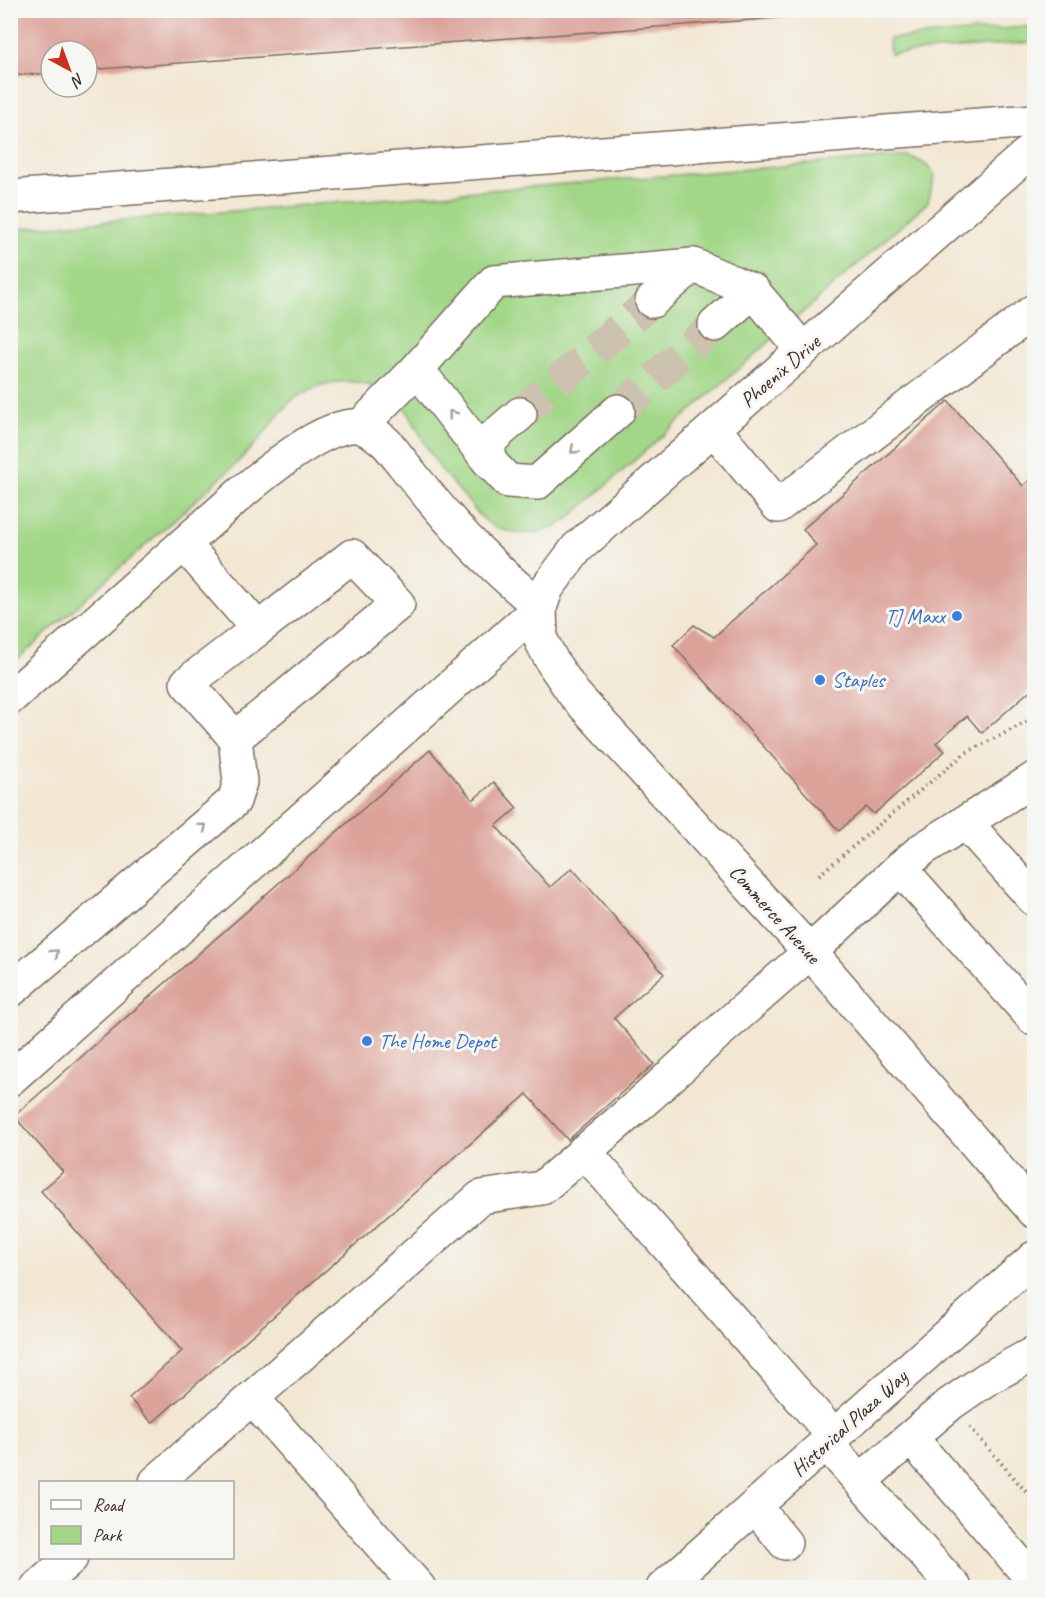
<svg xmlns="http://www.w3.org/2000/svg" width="1045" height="1598" font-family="Caveat,sans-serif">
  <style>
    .green { fill: #a2d788; stroke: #6e8053; stroke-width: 1.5 }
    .building { fill: #dba299 }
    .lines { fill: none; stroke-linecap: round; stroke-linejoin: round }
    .minor-tunnel { stroke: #cdc1af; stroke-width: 33; stroke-dasharray: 33 16; stroke-linecap: butt }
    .minor-casing { stroke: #7b6c5d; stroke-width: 36 }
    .path { stroke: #7b6c5d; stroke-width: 4; stroke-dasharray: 1.5 4.5; stroke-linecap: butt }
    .minor { stroke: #fff; stroke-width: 33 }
    .oneway { stroke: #a79f9a }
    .shop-dot { fill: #3f7fe0; stroke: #f6f6f2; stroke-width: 2 }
    .labels { text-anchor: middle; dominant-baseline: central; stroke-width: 6; stroke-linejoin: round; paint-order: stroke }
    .street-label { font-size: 21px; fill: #3b2a1e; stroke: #f6f6f2 }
    .shop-label { font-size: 21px; fill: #366cbe; stroke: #f6f6f2; text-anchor: start }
  </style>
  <rect width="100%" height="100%" fill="#f6f6f2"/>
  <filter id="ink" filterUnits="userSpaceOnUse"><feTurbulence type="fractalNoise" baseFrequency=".0167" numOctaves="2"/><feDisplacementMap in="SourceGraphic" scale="12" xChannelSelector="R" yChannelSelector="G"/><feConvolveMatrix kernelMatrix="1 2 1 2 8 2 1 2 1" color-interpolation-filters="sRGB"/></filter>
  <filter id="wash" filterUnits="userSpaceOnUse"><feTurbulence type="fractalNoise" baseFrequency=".008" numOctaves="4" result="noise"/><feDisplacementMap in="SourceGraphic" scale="24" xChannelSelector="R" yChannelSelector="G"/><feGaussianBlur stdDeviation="1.35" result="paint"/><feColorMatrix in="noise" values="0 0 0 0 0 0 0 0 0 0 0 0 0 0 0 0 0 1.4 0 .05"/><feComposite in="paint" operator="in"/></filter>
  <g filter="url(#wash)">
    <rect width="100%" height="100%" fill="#f2e7d3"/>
    <g class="green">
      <path d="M1034 26V42L890 54 889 39Z"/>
      <path d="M907 156C920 160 927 164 935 175L928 202 568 519C563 522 557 526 552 528 533 536 503 535 486 521 477 514 470 503 462 494 451 481 439 469 431 454 423 441 417 427 409 414 384 376 336 374 299 395 285 404 276 419 265 432 256 444 245 454 234 466L11 665V229Z"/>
    </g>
    <g id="blocks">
      <g class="building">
        <path d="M10 10H856V12L87 70V51H51V73L10 76Z"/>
        <path d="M948 401 1023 486 1034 476V687L982 733 967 716 936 743 945 751 874 814 866 807 839 831 673 645 694 625 714 637 816 545 803 529Z"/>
        <path d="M430 750 473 800 494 782 517 808 496 826 550 887 572 868 664 974 614 1018 654 1064 568 1140 527 1094 152 1423 129 1398 182 1351 41 1191 63 1172 14 1116Z"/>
      </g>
    </g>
  </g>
  <g filter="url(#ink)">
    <use href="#blocks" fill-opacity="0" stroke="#7b6c5d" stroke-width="1.5"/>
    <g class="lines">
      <g class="minor-tunnel">
        <path d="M618 411 715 325"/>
        <path d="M520 414 652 301"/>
      </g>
      <g class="minor-casing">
        <g id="minor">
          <path d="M1034 148 577 548 547 588 540 607 541 640 553 663 574 694 810 952 1034 1211"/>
          <path d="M10 197 1034 121"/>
          <path d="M652 301 693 265"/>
          <path d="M715 325 753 291"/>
          <path d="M417 369 488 460"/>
          <path d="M520 414 490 440 488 460 508 481 537 483 618 411"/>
          <path d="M361 426 417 369 494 282 693 265 753 291 803 350"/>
          <path d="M714 429 778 506 1034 311"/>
          <path d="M184 544 258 629 352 556 398 604 235 738"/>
          <path d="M10 698 239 495C265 473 325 422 360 426 362 427 366 429 368 430 387 440 391 449 404 465 430 498 458 532 489 561 505 577 523 592 540 607"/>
          <path d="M965 822 1034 899"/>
          <path d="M900 868 1034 1019"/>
          <path d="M10 991 234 801 240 782 235 738 187 683 258 629"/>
          <path d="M10 1079 540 607"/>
          <path d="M584 1151 834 1436"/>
          <path d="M252 1398 419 1588"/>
          <path d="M911 1438 1034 1581"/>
          <path d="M826 1443 955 1588"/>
          <path d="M860 1481 950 1404 985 1380 1034 1353"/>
          <path d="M156 1482 481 1197 542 1188 649 1096 713 1037 810 952 900 868 923 849 1034 779"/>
          <path d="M755 1506 785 1543"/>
          <path d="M37 1588 71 1558"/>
          <path d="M663 1588 1034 1258"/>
        </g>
      </g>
      <g class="path">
        <path d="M819 875 964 754 1034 718"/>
        <path d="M970 1427 1034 1501"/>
      </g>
      <use href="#minor" class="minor"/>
    </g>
    <defs><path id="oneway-chevron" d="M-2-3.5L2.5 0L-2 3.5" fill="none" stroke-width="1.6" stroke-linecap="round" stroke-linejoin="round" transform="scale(1.5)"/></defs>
    <g class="oneway">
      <use href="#oneway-chevron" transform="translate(452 414) rotate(-128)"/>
      <use href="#oneway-chevron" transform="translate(574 450) rotate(139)"/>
      <use href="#oneway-chevron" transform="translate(203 827) rotate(-40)"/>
      <use href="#oneway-chevron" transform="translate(55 953) rotate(-41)"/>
    </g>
  </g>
  <g class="shop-dot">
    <circle cx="957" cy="616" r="6"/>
    <circle cx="820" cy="680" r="6"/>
    <circle cx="367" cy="1041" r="6"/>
  </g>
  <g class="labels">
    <g class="street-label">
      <text transform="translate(780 371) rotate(-41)">Phoenix Drive</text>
      <text transform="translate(775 914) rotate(48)">Commerce Avenue</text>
      <text transform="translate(849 1423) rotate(-42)">Historical Plaza Way</text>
    </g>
    <g class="shop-label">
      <text x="945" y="616" text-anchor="end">TJ Maxx</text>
      <text x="832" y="680">Staples</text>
      <text x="379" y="1041">The Home Depot</text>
    </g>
  </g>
  <rect width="1045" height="1598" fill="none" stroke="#f6f6f2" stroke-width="36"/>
  <rect x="39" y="1481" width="195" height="78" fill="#f6f6f2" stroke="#aba49d" stroke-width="1.5"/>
  <rect x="51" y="1500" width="30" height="9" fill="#ffffff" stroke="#aba49d" stroke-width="1.5"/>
  <text x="93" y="1511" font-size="18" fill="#3b2a1e">Road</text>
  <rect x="51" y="1526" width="30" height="18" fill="#a2d788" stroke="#aba49d" stroke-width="1.5"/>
  <text x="93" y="1541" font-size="18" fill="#3b2a1e">Park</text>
  <g transform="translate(69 69) rotate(139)"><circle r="28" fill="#f6f6f2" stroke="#aba49d" stroke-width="1.5"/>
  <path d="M0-4.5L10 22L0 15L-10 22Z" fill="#c8321e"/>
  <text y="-9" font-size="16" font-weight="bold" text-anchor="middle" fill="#3b2a1e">N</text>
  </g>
</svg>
